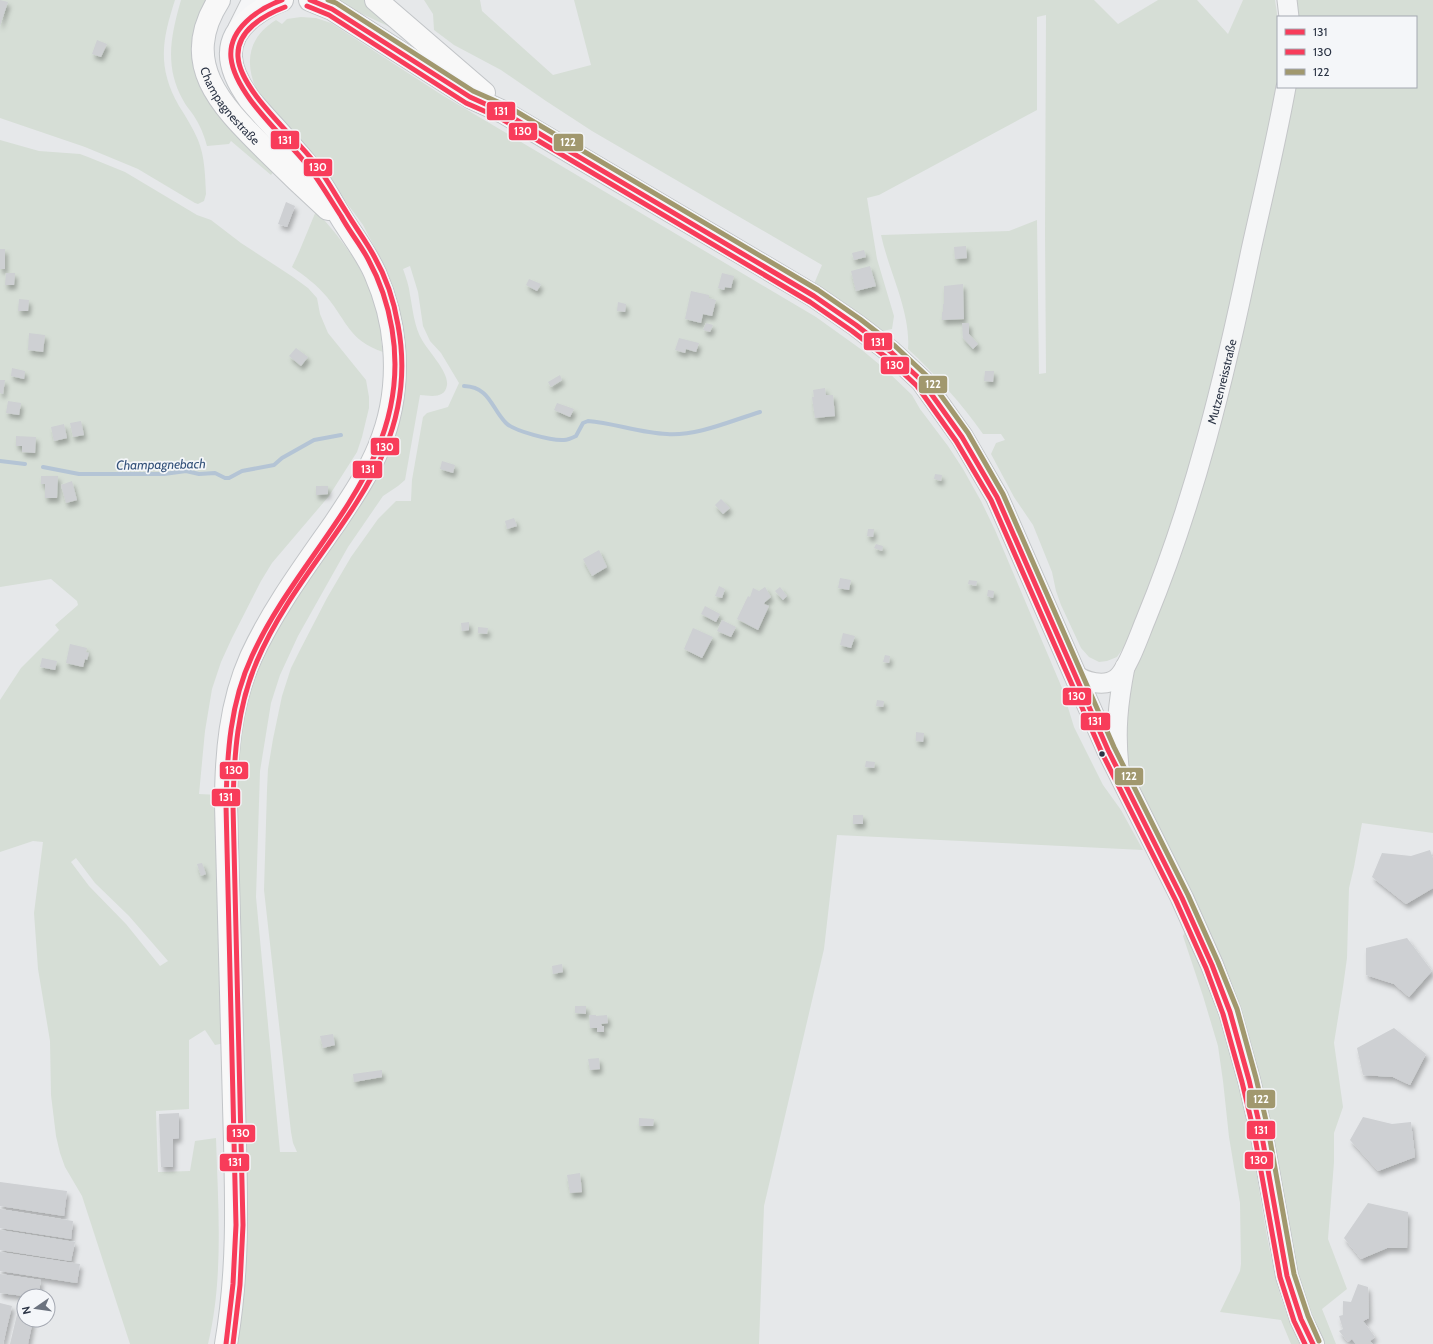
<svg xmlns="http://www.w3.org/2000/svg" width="1433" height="1344" font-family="Cabin,sans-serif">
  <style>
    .green { fill: #d6ded6; fill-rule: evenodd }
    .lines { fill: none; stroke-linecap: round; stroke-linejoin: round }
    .stream { stroke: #b4c4d5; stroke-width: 4 }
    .building { fill: #ced0d3; filter: url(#shadow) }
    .minor-casing { stroke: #c4c6c8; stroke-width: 21 }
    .major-casing { stroke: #c2c5c8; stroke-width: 24 }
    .minor { stroke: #f5f6f7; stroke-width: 19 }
    .major { stroke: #f8f8f8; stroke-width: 22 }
    .bus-1-casing { stroke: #f4f6f9; stroke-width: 8 }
    .bus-2-casing { stroke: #f4f6f9; stroke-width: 8 }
    .bus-3-casing { stroke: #f4f6f9; stroke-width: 8 }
    .bus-1 { stroke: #f83c5a; stroke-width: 5 }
    .bus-2 { stroke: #f83c5a; stroke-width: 5 }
    .bus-3 { stroke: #a1986e; stroke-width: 5 }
    .bus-dot { fill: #2b3445; stroke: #f4f6f9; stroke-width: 1.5 }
    .labels { text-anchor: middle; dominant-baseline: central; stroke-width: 3.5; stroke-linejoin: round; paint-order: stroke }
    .street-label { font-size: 12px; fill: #2b3445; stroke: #f4f6f9 }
    .water-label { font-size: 13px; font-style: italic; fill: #34527a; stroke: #f4f6f9 }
    .line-badge { stroke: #f4f6f9; stroke-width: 1.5 }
    .badge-label { font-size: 11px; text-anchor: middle; font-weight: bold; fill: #fff }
  </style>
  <defs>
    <filter id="shadow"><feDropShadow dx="2.5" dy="4.5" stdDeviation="2" flood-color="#0004"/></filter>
  </defs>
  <rect width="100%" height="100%" fill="#e6e8ea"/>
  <g class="green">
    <path d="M0 0H175C162 40 157 67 179 106 186 117 193 128 198 140 205 157 205 176 206 194L204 201 198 204 195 203 138 169 85 147 0 118Z"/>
    <path d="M181 0H209L194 41 275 170 271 175 231 141 229 144 207 146C204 135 200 125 194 116 190 110 186 106 183 100 164 66 171 35 181 0Z"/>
    <path d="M332 0H364L403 33Z"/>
    <path d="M424 0H480L482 11 553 75 591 65 574 0H1094L1118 24 1158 0H1197L1228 34 1243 0H1275C1280 29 1280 61 1276 90L1235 285 1205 411 1183 490 1165 542 1132 629 1124 647 1117 657 1107 661 1099 662 1089 657 1081 648 1061 605 1056 591 1052 572 1033 525 1014 497 991 454 996 443 1005 440 1001 434H983C961 403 936 375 908 349 911 312 889 272 881 235L1009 231 1037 220 1039 374 1046 373 1045 233 1046 15 1037 17V110L879 195 867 198 877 259 894 316 892 329 883 331 850 307 814 284 822 265 592 131 546 101 501 70 454 45 434 30 433 14Z"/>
    <path d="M1295 0H1433V833L1362 823 1354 867 1349 888 1347 958 1343 987 1334 1043 1343 1107 1334 1133V1162L1328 1239 1347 1289 1322 1309 1336 1344H1320L1304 1307 1271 1153 1127 762 1123 717 1137 655 1290 105 1293 87H1416V17H1297Z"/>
    <path d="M301 17 316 18 331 23 442 95 816 317 862 350 886 370 912 395 920 409 948 446 963 469 981 501 995 530 1062 688 1074 727 1103 785 1121 810 1143 850 837 835 824 949 764 1206 759 1344H233L237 992 236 746 256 666 403 396 406 360 404 341 383 265 375 248 363 225 346 202 258 93C244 64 247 38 276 20L282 24 287 19ZM410 266 418 292 423 326 430 341 441 353 459 383 448 407 427 413 423 417 412 480 411 501H396L378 519 351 557 327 598 299 652 291 668 282 696 273 739 268 769 267 790 264 890 291 1132 293 1143 297 1152H280L256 897 260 771 271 703 280 675 298 636 348 547 383 496 398 486 405 480 420 395C431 396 445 399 447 385 449 372 428 351 422 340 414 326 413 310 410 295 409 286 406 277 403 269Z"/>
    <path d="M0 140 39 151 80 154 88 157 125 172 197 215 211 220 241 243 293 277 308 288 317 298 320 314 328 333 366 380 369 397V408L362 437 357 452 329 496 272 563 261 581 232 638 221 662 212 689 205 731 199 794 219 795 225 1043 215 1045 205 1030 189 1040V1109L156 1111 158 1172 190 1171 195 1141 216 1138C218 1206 224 1277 208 1344H130L82 1196 65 1167 60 1153 56 1136 51 1095 50 1041 38 969 34 913 43 842 33 841 0 852V700L21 668 59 630 55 625 78 605 77 601 51 579 0 587ZM76 858 95 883 129 916 168 961 160 966 126 924 89 886 71 862Z"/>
    <path d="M316 211C337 234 357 258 369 288 376 304 379 321 383 339L381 341 383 352C349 340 348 323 327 297 317 285 305 276 292 267L299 252Z"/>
    <path d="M1185 932C1215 994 1236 1063 1249 1130 1259 1183 1265 1238 1279 1291 1284 1309 1292 1326 1300 1344H1291L1281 1320 1220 1312 1240 1271 1241 1264 1240 1203 1229 1137 1223 1081 1218 1046 1203 996 1183 936Z"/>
  </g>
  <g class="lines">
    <g class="stream">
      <path d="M464 386C490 387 491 408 506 423 514 431 552 441 564 440 568 440 572 438 576 436L583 423 588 421C614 423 640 433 667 434 698 436 730 421 760 412"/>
      <path d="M0 461 25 464"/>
      <path d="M43 467 79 474H164L186 471 199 474 215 473 225 478H229L242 471 274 465 282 458 314 440 341 435"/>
    </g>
  </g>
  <g class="building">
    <path d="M0 0 8 2 0 26Z"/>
    <path d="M97 40 107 44 101 57 92 54Z"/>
    <path d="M286 202 295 206 287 227 278 224Z"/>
    <path d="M966 246 967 258 955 259 954 247Z"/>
    <rect x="0" y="249" width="5" height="20"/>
    <path d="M864 250 866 257 854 260 852 253Z"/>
    <path d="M870 266 876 286 856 291 851 271Z"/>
    <path d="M6 273H15L14 285H5Z"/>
    <path d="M722 273 734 276 731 288 725 287 724 290 718 288Z"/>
    <path d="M529 279 541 284 537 291 526 285Z"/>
    <path d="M963 284 964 319 942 320V312H943V304H944V286Z"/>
    <path d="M691 291 709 295V298L716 300 712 316 703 314 701 323 685 319Z"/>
    <path d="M19 299 29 300 28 311H18Z"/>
    <path d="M618 302 626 304 625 312 617 311Z"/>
    <path d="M706 323 713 325 710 332 703 330Z"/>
    <path d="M962 323H969V334L978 344 973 349 963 338Z"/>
    <path d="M29 333 45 335 43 352 28 350Z"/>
    <path d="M679 338 699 343 696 352 686 349 685 353 675 350Z"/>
    <path d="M296 348 308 357 301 366 289 356Z"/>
    <path d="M12 368 25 371 24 379 11 376Z"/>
    <path d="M985 371H994L993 382 984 381Z"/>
    <path d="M560 375 562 380 551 387 548 382Z"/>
    <path d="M0 380H5L3 394 0 393Z"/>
    <path d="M825 388 826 395H833L835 416 815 418 812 397H814L813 390Z"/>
    <path d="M8 401 21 403 19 415 6 413Z"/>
    <path d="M557 403 574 409 570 417 554 410Z"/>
    <path d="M81 421 84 435 73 437 70 423Z"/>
    <path d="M64 424 67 438 54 441 51 427Z"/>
    <path d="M16 436 36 437 35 453 22 452V446H16Z"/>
    <path d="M442 461 455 465 453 473 440 469Z"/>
    <path d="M935 474 942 475 941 481 934 479Z"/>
    <path d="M41 476H58L57 498H45V484H41Z"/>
    <path d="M72 481 77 500 66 503 61 485Z"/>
    <path d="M316 486H328V494L316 495Z"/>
    <path d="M721 499 730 508 723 514 715 505Z"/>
    <path d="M514 518 517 526 507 529 505 521Z"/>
    <path d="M868 529H874L873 537 867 536Z"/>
    <path d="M876 544 883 546 882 551 874 548Z"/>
    <path d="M599 550 607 567 592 576 583 559Z"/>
    <path d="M840 578 851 580 849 590 838 588Z"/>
    <path d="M969 580 977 581 976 586 968 584Z"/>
    <path d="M719 586 725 589 722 598 715 596Z"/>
    <path d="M765 587 771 597 765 602 764 604 769 606 758 630 737 619 748 596 750 597 753 588 759 591Z"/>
    <path d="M780 587 787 596 783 600 775 591Z"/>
    <path d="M988 590 994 591 993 598 987 596Z"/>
    <path d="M705 606 720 614 716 622 701 614Z"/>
    <path d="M722 620 736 627 731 637 717 631Z"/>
    <path d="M469 622V630L462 631 461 623Z"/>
    <path d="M478 627 488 628 487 634 478 633Z"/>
    <path d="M693 628 713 637 702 658 684 649Z"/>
    <path d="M843 633 855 636 851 648 840 645Z"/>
    <path d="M70 644 87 648 86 652 89 653 87 660 85 659 83 667 66 663Z"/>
    <path d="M885 655 890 656 889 663 883 662Z"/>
    <path d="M42 658 57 661 55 670 40 667Z"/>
    <path d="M877 700 884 701 883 707 876 706Z"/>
    <path d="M916 732 924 733 923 742 916 741Z"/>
    <path d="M866 761 875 762 874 768 865 767Z"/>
    <rect x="853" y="815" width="10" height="9"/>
    <path d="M1430 850 1433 859V888L1406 904 1372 877 1382 853 1411 856Z"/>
    <path d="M202 863 206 874 201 876 197 864Z"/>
    <path d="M1407 938 1432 971 1409 997 1394 984 1366 975V948Z"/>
    <path d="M562 964 563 972 553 974 552 966Z"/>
    <path d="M575 1006H586V1014L575 1013Z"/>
    <path d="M589 1015H596V1016L607 1015 608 1023 601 1024 602 1026H604V1032H597V1028H590Z"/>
    <path d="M1394 1028 1426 1054 1410 1085 1393 1077 1363 1075 1357 1048Z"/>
    <path d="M333 1034 335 1045 323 1048 320 1036Z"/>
    <path d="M599 1058 600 1069 590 1070 588 1059Z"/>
    <path d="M382 1070V1077L354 1082 353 1074Z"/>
    <path d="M179 1113V1138L173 1139V1167H161L159 1114Z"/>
    <path d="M1363 1117 1392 1124 1411 1122 1415 1157 1378 1171 1350 1140Z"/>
    <path d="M639 1118 654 1119 653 1126H639Z"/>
    <path d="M580 1173 582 1192 570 1193 567 1175Z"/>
    <path d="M0 1182 67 1191 64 1216 0 1206Z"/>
    <path d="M1368 1203 1408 1212 1407 1248H1387L1361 1259 1344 1238Z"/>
    <path d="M0 1209 73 1221 71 1239 0 1228Z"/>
    <path d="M0 1230 75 1242 71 1261 0 1250Z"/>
    <path d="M0 1252 80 1264 77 1283 0 1271Z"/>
    <path d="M0 1274 41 1280 38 1296H24L0 1293Z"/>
    <path d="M1358 1284 1368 1287 1369 1318 1363 1321 1375 1337 1370 1341 1373 1344H1356L1352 1339 1348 1342 1339 1331 1343 1329 1339 1316 1343 1315V1301L1351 1302Z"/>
    <path d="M20 1302 24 1303V1320H33L28 1344H10Z"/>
    <path d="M0 1303 12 1306 3 1344H0Z"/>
  </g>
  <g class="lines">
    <g class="minor-casing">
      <g id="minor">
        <path d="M1287 0 1289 17"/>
        <path d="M238 28 252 0"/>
        <path id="s1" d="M1073 673C1084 682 1105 688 1117 678 1128 669 1140 633 1146 619 1195 500 1225 376 1251 250 1263 196 1276 142 1286 87"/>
        <path d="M1119 767C1115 731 1118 703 1125 667"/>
      </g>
    </g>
    <g class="major-casing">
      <g id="major">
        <path id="s2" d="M219 0C178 64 222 106 266 150 286 170 307 190 328 209"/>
        <path d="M310 0 332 9 470 97 503 112 814 296 856 325 891 352 922 381 962 437 997 497 1108 750 1182 898 1212 965 1230 1012 1249 1080 1261 1131 1287 1276 1301 1319 1313 1344"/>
        <path d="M376 0 484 93"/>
        <path d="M226 1344C240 1264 236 1186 234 1105 231 1005 228 905 226 805 226 755 230 704 251 657 273 609 305 566 335 523 351 499 368 474 379 447 392 416 397 380 394 346 392 321 385 296 375 273 367 255 355 239 344 222 335 208 327 192 317 178 297 150 272 126 250 100 228 70 220 41 253 16 262 9 271 4 282 0"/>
      </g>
    </g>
    <use href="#minor" class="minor"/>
    <use href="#major" class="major"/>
    <g class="bus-1-casing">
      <g id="bus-1">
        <path d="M310 0 332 9 470 97 503 112 814 296 856 325 891 352 922 381 962 437 997 497 1108 750 1182 898 1212 965 1230 1012 1249 1080 1261 1131 1287 1276 1301 1319 1313 1344"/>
        <path d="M226 1344 233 1284 236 1225 226 805C227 754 230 703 252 656 303 544 415 465 392 329 388 305 380 281 368 259 360 244 349 231 341 216 330 199 320 182 308 166 285 137 235 95 231 58 228 29 258 9 282 0"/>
      </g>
    </g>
    <g class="bus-2-casing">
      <g id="bus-2">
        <path d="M307 6 329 15 466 103 500 118 810 302 852 331 886 357 917 386 956 441 991 500 1102 753 1176 901 1206 968 1223 1014 1242 1082 1254 1132 1280 1277 1294 1321 1305 1344"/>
        <path d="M233 1344 240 1285 243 1225 233 805C234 756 237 707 257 661 307 543 425 469 398 325 394 301 386 277 374 256 366 241 356 228 347 213 336 196 327 179 315 163 294 136 240 90 238 57 236 31 264 15 285 7"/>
      </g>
    </g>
    <g class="bus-3-casing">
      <path id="bus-3" d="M328 0 336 3 473 91 507 106 818 290 860 319 895 346 927 376 968 433 1003 494 1114 747 1188 895 1218 962 1237 1009 1256 1078 1268 1129 1294 1274 1308 1316 1319 1341"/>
    </g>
    <use href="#bus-1" class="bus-1"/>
    <use href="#bus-2" class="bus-2"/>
    <use href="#bus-3" class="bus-3"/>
  </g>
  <circle class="bus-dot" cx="1102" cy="754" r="3.5"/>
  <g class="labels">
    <g class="street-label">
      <text stroke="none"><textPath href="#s2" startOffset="117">Champagnestraße</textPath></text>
      <text stroke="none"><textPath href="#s1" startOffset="363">Mutzenreisstraße</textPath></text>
    </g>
    <g class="water-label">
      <text transform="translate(161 464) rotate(-1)">Champagnebach</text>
    </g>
  </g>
  <g class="line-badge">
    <rect x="486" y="101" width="30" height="20" rx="4" fill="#f83c5a"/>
    <rect x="508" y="122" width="30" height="19" rx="4" fill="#f83c5a"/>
    <rect x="270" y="130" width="30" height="20" rx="4" fill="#f83c5a"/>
    <rect x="553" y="133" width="31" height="19" rx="4" fill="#a1986e"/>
    <rect x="303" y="158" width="30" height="19" rx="4" fill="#f83c5a"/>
    <rect x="863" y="332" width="30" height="19" rx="4" fill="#f83c5a"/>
    <rect x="880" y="356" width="30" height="19" rx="4" fill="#f83c5a"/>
    <rect x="918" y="375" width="30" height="19" rx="4" fill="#a1986e"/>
    <rect x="370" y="437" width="30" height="19" rx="4" fill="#f83c5a"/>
    <rect x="352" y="460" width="31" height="19" rx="4" fill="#f83c5a"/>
    <rect x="1062" y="687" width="30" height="19" rx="4" fill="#f83c5a"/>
    <rect x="1080" y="712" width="31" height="19" rx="4" fill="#f83c5a"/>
    <rect x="219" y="761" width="30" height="19" rx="4" fill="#f83c5a"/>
    <rect x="1114" y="767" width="30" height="19" rx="4" fill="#a1986e"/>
    <rect x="211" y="788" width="30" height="19" rx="4" fill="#f83c5a"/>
    <rect x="1246" y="1089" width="30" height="20" rx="4" fill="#a1986e"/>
    <rect x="1246" y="1120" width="30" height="20" rx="4" fill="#f83c5a"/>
    <rect x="226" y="1124" width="30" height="19" rx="4" fill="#f83c5a"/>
    <rect x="1244" y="1151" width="30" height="19" rx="4" fill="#f83c5a"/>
    <rect x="219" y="1153" width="31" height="19" rx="4" fill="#f83c5a"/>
  </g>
  <g class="badge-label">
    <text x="501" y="115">131</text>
    <text x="523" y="135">130</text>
    <text x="285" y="144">131</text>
    <text x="568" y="146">122</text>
    <text x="318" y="171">130</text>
    <text x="878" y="346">131</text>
    <text x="895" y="369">130</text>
    <text x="933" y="388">122</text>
    <text x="385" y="451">130</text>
    <text x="368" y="473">131</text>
    <text x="1077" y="700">130</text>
    <text x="1095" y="725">131</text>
    <text x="234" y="774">130</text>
    <text x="1129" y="780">122</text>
    <text x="226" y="801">131</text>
    <text x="1261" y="1103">122</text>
    <text x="1261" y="1134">131</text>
    <text x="241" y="1137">130</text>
    <text x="1259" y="1164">130</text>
    <text x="235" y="1166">131</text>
  </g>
  <rect x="1277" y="16" width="140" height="72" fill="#f4f6f9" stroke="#a4a8b1"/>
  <rect x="1285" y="29" width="20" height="6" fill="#f83c5a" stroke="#a4a8b1"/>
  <text x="1313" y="36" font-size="12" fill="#2b3445">131</text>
  <rect x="1285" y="49" width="20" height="6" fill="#f83c5a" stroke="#a4a8b1"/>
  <text x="1313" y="56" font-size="12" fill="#2b3445">130</text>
  <rect x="1285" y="69" width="20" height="6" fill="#a1986e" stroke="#a4a8b1"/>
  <text x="1313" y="76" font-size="12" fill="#2b3445">122</text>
  <g transform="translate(36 1308) rotate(257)"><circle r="19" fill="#f4f6f9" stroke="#a4a8b1"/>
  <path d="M0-3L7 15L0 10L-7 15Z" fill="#6c737f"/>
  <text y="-6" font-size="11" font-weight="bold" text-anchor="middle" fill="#2b3445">N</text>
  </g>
</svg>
